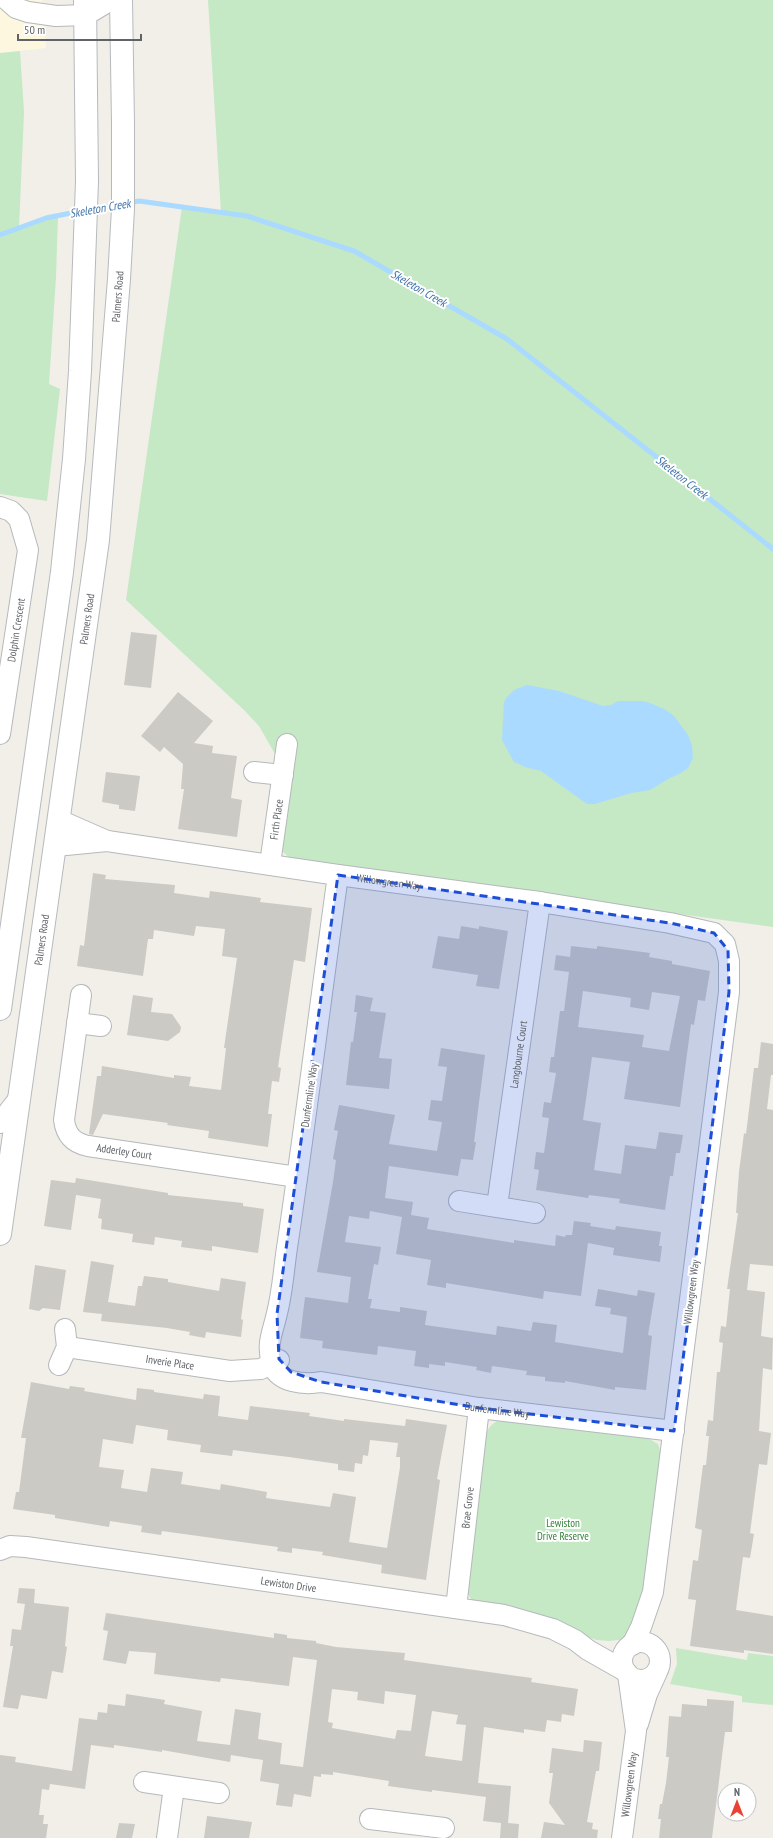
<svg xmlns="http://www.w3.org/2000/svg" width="773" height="1838" font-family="'PT Sans Narrow',sans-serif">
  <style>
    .commercial { fill: #fef7e0 }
    .green { fill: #c5e8c5 }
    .water { fill: #aadaff }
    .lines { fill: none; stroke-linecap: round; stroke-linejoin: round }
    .stream { stroke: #aadaff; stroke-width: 5 }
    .building { fill: #cccac5; fill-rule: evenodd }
    .street-casing { stroke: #b5b8bc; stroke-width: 22 }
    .secondary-casing { stroke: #b6babf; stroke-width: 24 }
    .street { stroke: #fff; stroke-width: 20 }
    .secondary { stroke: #fff; stroke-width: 22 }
    .marked { fill: #1d4ed8; fill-opacity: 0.2; stroke: #1d4ed8; stroke-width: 3; stroke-dasharray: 8 5; stroke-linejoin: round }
    .labels { text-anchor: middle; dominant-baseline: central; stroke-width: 4; stroke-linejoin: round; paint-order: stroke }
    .street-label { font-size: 11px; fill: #5f6368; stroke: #fff }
    .park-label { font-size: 11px; fill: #348238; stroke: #fff }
    .water-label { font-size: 12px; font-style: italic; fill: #4174aa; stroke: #fff }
  </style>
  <rect width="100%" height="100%" fill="#f1efe8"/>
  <path class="commercial" d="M0 0H42L46 48 0 53Z"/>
  <g class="green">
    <path d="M208 0H773V927L292 860 283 852 279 754H275L259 726 244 710 126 600 182 207 221 212Z"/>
    <path d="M20 51 24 112 19 228 58 215 56 277 49 384 60 389 47 501 0 494V53Z"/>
    <path d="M501 1419 644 1436 658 1444 662 1458 646 1596 626 1639 609 1641 597 1640 479 1604 472 1600 467 1593 483 1440C487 1430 490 1424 501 1419Z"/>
    <path d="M676 1648 747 1660 748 1653 773 1656V1705L742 1702V1696L670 1684 677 1664Z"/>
  </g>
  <path class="water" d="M527 685 559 691 603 706 611 705 618 701H642L650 703 666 710 674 716 688 735 692 745 693 758 688 768 681 773 670 778 650 790 631 793 595 804H587L541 771 525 767 514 762 502 740 504 702 507 697 514 690Z"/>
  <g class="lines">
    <g class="stream">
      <path d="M128 203 139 201 247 216 354 251 507 339 773 549"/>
      <path d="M91 209 119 205"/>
      <path d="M0 235 46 218 81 211"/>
    </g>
  </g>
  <g class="building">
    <path d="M131 632 157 635 151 688 124 685Z"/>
    <path d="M178 692 213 721 194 743 213 746 212 753 237 756 231 798 242 800 237 837 178 829 184 789H181L183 764 164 747 160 752 141 736Z"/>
    <path d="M106 772 140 776 135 811 119 809V805L102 802Z"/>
    <path d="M93 873 106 875 105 879 175 885 174 893 209 898 210 891 225 893 261 898 260 902 312 908 305 962 294 960 278 1067 281 1068 279 1082 272 1081 268 1114H272L268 1147 208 1138 209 1131 167 1125 168 1123 103 1114 93 1135 89 1134 97 1076H101L102 1066 174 1078V1075L191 1077 189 1086 221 1090 226 1048H224L237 958 222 956 225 929 196 926 194 936 154 930 153 939H148L143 976 77 966 80 945 84 946Z"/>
    <path d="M461 926 479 929V926L508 931 499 989 476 986 478 975 432 968 438 936 459 939Z"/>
    <path d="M571 946 597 949V946L650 953 649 957 672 961V964L710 971 705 1001 698 1000 694 1025 691 1024 680 1107 624 1099 630 1062 592 1057 583 1120 601 1123 594 1170 621 1174 625 1145 656 1149 659 1132 683 1135 680 1153H676L673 1176H670L665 1210 619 1203 620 1199 589 1195 588 1198 536 1190 539 1170 534 1169 536 1152 544 1153 549 1118 542 1117 544 1102 551 1103 556 1073 549 1072 551 1057H554L560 1011H564L569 972 554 970 556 955 570 957ZM583 991 631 998 630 1007 649 1010 652 992 680 996 669 1051 642 1047 644 1035 578 1027Z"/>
    <path d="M133 995 153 998 151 1012 172 1014 181 1027 180 1032 168 1041 127 1035Z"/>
    <path d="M356 995 373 998 370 1011 386 1013 379 1058 392 1059 389 1089 346 1085 351 1042H353L357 1012H354Z"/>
    <path d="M761 1042 773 1044V1075H771L767 1109 773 1110V1266L750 1264 747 1290 765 1292 761 1336 773 1338 772 1370 763 1368 759 1431 771 1433 767 1465 759 1464 750 1533 754 1534 750 1558 743 1557 736 1610 773 1616V1654L744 1650V1653L690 1646 696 1600 688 1599 693 1560 698 1561 702 1530 695 1528 703 1465H706L709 1436H706L708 1420 713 1421 717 1372H720L723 1343 719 1342 721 1326 726 1327 730 1289H727L738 1213H736L739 1172 744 1133 746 1134 754 1068H758Z"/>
    <path d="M441 1048 485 1055 474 1142H476L473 1160 461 1159 458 1176 389 1166 385 1198 413 1202 411 1215 429 1218 427 1229 514 1243V1240L555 1246 556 1235 565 1237 566 1235H572L574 1221 591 1223 590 1226 615 1230 616 1226 661 1232 659 1246H662L660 1262 613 1255 614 1248 588 1243 581 1296 544 1291 543 1299 446 1283V1288L427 1285 431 1260 396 1254 402 1217 370 1211 369 1219 349 1216 345 1242 381 1247 378 1265 374 1264 368 1299H372L370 1308 400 1312V1307L427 1311 425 1325 496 1335 497 1326 531 1331 533 1322 557 1325 555 1342 623 1353 627 1317 610 1314 611 1308 595 1306 598 1289 637 1296 638 1290 655 1293 648 1335 652 1336 646 1390 615 1387V1390L565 1381V1383L545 1381V1377L526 1375 527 1371 492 1366 491 1373 476 1370 477 1367 445 1362V1366L429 1364V1368L414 1366 416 1351 378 1346 377 1355 322 1348 323 1341 300 1338 305 1297 348 1303 351 1277 317 1272 333 1182 336 1160 333 1159 338 1131 334 1130 339 1105 395 1115 389 1144 437 1151 442 1122 428 1120 431 1100 442 1101 447 1067 438 1066Z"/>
    <path d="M76 1178 168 1193V1195L243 1203V1206L264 1209 258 1253 212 1246V1251L181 1247 182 1241 155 1237 154 1245 132 1242 133 1234 101 1229 102 1219 98 1218 101 1199 76 1195 71 1230 44 1226 51 1180 75 1183Z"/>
    <path d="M91 1261 114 1265 108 1302 135 1306 138 1286H142L144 1276 168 1279V1282L219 1291 221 1278 246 1282 241 1319 243 1320 241 1337 206 1332 205 1338 189 1335 190 1332 167 1328 101 1321 102 1314 83 1312Z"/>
    <path d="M35 1265 66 1270 60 1310 43 1308 39 1311 29 1309Z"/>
    <path d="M31 1382 69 1389 70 1386 85 1388 84 1391 136 1400 137 1388 154 1390V1392L203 1399 204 1394 220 1396 218 1416 248 1420 250 1406 310 1413 309 1416 344 1421V1419L405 1426 406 1419 447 1425 437 1479 440 1480 426 1580 381 1573 382 1565 322 1555 323 1552 292 1548V1553L277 1551 278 1547 162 1531 161 1535 141 1532 142 1526 110 1521 109 1527 55 1518V1515L13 1509 16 1492H19L26 1438H21ZM136 1425 168 1430 167 1440 201 1445 200 1452 232 1456 233 1450 289 1457 338 1464V1470L354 1472 355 1463 362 1464 363 1455 368 1456 370 1440 398 1443 396 1457H400V1467L387 1548 349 1542 356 1497 333 1493 330 1507 266 1498 267 1492 221 1484 220 1490 181 1484 183 1472 151 1468 147 1492 121 1488 124 1470 99 1467 103 1439 133 1444Z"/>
    <path d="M19 1588 35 1589 34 1603 69 1607 65 1646 67 1647 63 1673 52 1671 47 1699 21 1695 18 1709 3 1707 13 1646H10L12 1629 21 1630 25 1604 17 1603Z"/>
    <path d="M106 1613 274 1638V1633L287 1635V1638L316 1641V1643L336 1647 405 1653 404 1660 532 1678 531 1682 578 1689 574 1716 562 1714 561 1722 547 1720 545 1732 524 1729V1733L484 1727 478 1783 511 1786 508 1823 519 1824 518 1838H500L501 1823 483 1821 486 1797 432 1790V1792L388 1786 389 1781 333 1772V1775L321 1774V1777L314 1776 311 1797 294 1794 292 1807 276 1805 279 1784 260 1781 263 1760 231 1755 230 1762 162 1750V1752L114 1745V1748L91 1745 85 1789 50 1784 49 1790 42 1789 39 1815H44L43 1824H48L46 1838H0V1755L16 1757 15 1762 72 1771 79 1718 97 1720 98 1712 107 1713 108 1704 125 1706 126 1694 165 1700 164 1704 202 1711 197 1741 230 1745 235 1709 261 1713 258 1739 282 1743 280 1764 303 1767 317 1660 293 1657 289 1686 221 1678 220 1682 154 1674 156 1653 129 1651 126 1664 103 1660 108 1631 103 1630ZM332 1689 358 1692 357 1700 384 1704 385 1691 416 1695 411 1731 397 1730 395 1739 332 1728 333 1723 328 1722ZM432 1711 458 1715 456 1724 466 1725 462 1761 425 1756Z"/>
    <path d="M707 1699 734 1701 732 1732H725L712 1838H659L661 1819H658L660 1804H662L666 1783 669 1757H666L669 1716 681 1717 682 1704 707 1706Z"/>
    <path d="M584 1740 602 1742 599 1771H596L587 1822 593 1823 592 1829 598 1830 597 1838H541L544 1822 565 1825 549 1803 553 1773H549L552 1748 583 1752Z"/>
    <path d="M207 1816 252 1822 249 1838H204Z"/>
    <path d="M119 1823 135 1824 132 1838H116Z"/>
  </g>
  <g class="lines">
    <g class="street-casing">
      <g id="street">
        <path d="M7 0 16 8 28 12 56 16 86 15 111 0"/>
        <path d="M0 507 11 511 19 519 28 550 0 734"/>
        <path d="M254 772 283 775"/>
        <path d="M59 820 107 841"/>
        <path id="s1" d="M56 846 107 841 338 875 540 902 670 923 714 933 725 944 729 961V992L653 1592 641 1627 632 1645"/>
        <path id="s2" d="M270 864 287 744"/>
        <path id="s3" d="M338 875C321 997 306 1119 288 1241 284 1265 283 1290 277 1313 273 1332 266 1343 272 1363 277 1383 305 1385 321 1382L479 1408 674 1431"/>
        <path id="s4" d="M81 995 64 1120C66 1135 73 1143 88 1146L297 1177"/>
        <path d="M77 1023 101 1026"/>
        <path d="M0 1123 20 1097"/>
        <path d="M459 1201 535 1213"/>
        <path id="s5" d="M497 1206 540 902"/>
        <path id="s6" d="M67 1347 230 1371 261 1369 279 1360"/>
        <path d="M59 1365 67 1347 65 1329"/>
        <path id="s7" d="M0 1550 10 1546 26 1547 504 1615 553 1629 575 1640 588 1650 625 1671"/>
        <path id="s8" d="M456 1608 479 1408"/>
        <circle cx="641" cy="1661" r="19"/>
        <path d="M638 1724 647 1694 657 1672"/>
        <path d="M144 1782 219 1793"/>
        <path d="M370 1819 444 1828"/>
        <path d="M167 1838 174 1787"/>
        <path id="s9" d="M622 1838 636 1731 628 1674"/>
      </g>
    </g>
    <g class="secondary-casing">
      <g id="secondary">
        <path d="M0 1009 62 572 74 459 80 371 87 181 85 0"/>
        <path id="s10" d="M0 1234 98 540 119 279 123 209V123L121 0"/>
      </g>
    </g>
    <use href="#street" class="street"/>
    <use href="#secondary" class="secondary"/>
  </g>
  <path class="marked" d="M338 875 670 923 714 933 728 950 729 992 674 1431 479 1408 321 1382 291 1372 279 1359 277 1314Z"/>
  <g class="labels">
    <g class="street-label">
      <text stroke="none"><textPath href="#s10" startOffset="945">Palmers Road</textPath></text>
      <text stroke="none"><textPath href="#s10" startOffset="621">Palmers Road</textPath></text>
      <text transform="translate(16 630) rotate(-81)">Dolphin Crescent</text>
      <text stroke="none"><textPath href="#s2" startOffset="45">Firth Place</textPath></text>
      <text stroke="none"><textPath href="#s1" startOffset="336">Willowgreen Way</textPath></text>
      <text stroke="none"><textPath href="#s10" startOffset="297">Palmers Road</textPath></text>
      <text stroke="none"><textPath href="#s5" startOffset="153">Langbourne Court</textPath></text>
      <text transform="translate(309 1095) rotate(-82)">Dunfermline Way</text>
      <text stroke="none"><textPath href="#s4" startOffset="201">Adderley Court</textPath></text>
      <text transform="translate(691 1292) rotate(-83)">Willowgreen Way</text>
      <text stroke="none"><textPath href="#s6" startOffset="104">Inverie Place</textPath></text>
      <text stroke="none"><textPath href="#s3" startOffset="729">Dunfermline Way</textPath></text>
      <text stroke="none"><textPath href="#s8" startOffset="101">Brae Grove</textPath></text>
      <text stroke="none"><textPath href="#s7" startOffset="292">Lewiston Drive</textPath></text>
      <text stroke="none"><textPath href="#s9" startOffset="54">Willowgreen Way</textPath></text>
    </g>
    <g class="park-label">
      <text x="563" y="1523">Lewiston<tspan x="563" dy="13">Drive Reserve</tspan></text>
    </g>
    <g class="water-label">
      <text transform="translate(100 208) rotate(-10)">Skeleton Creek</text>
      <text transform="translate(419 288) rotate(30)">Skeleton Creek</text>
      <text transform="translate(682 477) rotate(38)">Skeleton Creek</text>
    </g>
  </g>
  <g transform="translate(737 1802)"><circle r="19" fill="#ffffff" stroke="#bfc1c3"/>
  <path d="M0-3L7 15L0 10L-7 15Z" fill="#ea4335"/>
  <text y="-6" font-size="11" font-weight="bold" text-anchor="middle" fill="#5f6368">N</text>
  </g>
  <path d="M18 34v6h123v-6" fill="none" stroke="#5f6368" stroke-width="2"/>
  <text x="24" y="34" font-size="12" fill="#5f6368" stroke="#ffffff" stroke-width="3" paint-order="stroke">50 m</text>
</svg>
